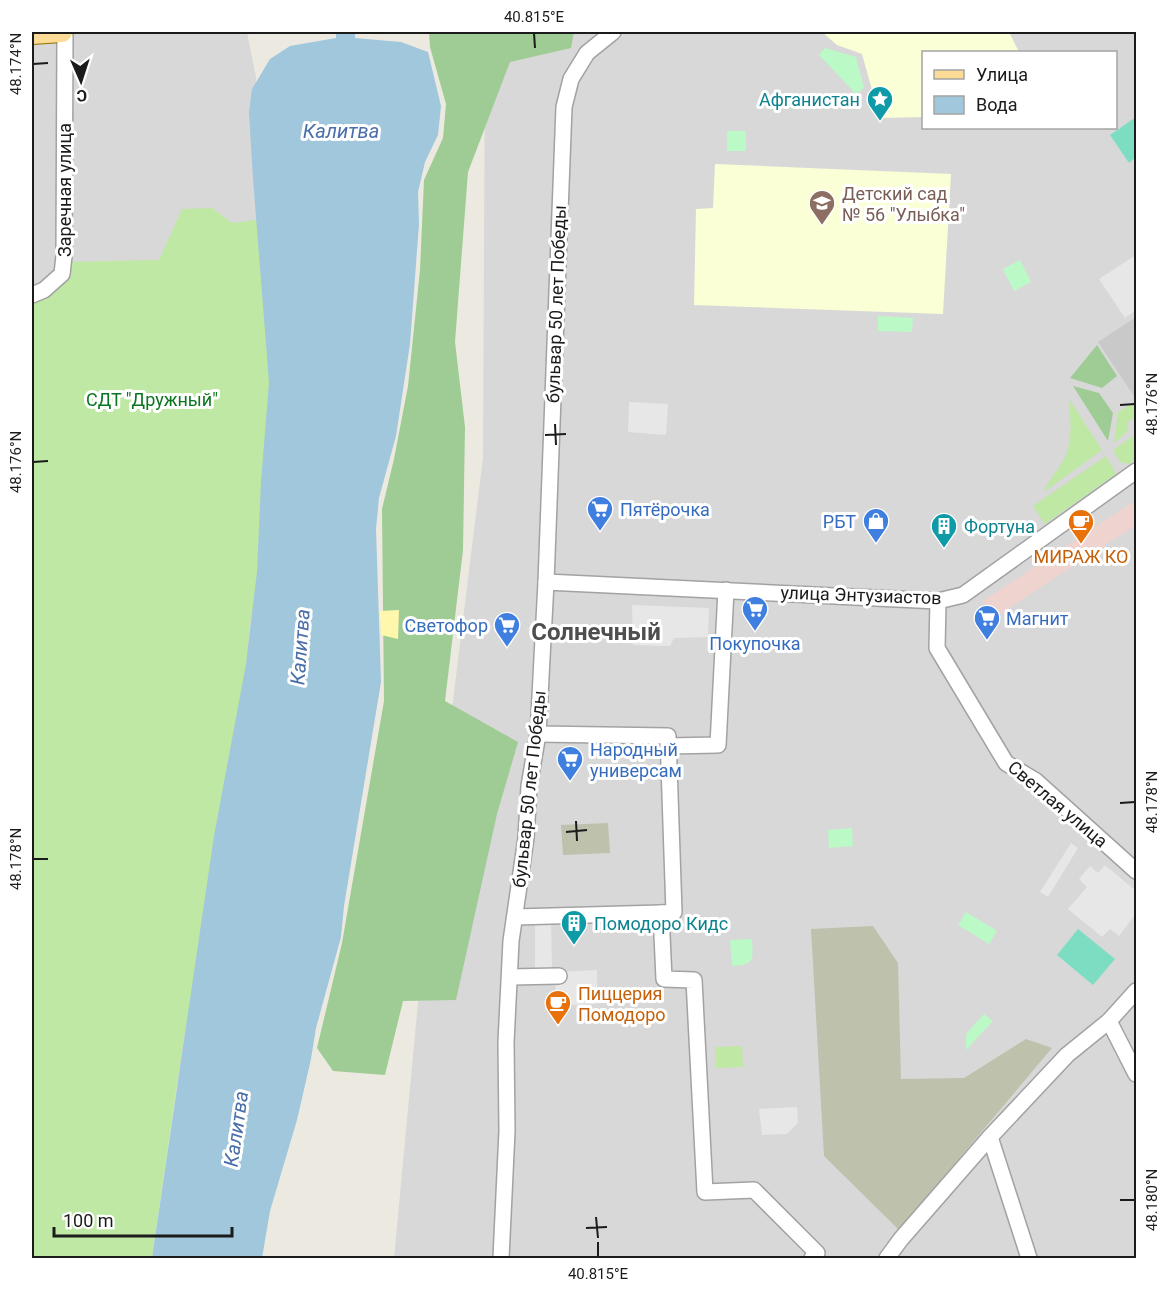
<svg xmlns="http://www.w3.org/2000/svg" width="1168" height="1290" font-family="Roboto,sans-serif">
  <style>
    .residential { fill: #d9d8d8; fill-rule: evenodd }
    .commercial { fill: #eed3ce }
    .education { fill: #faffd6 }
    .religious { fill: #c9c9c9 }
    .construction { fill: #bec1ac }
    .grass { fill: #bee8a4 }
    .forest { fill: #9ecc94 }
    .sand { fill: #fff7ac }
    .park { fill: #bbf9c7 }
    .pitch { fill: #7dddc2 }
    .parking { fill: #e7e7e7 }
    .water { fill: #a0c7db }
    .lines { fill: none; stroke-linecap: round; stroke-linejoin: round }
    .minor-casing { stroke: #a2a2a2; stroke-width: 18 }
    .major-casing { stroke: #917101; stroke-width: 22 }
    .minor { stroke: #fff; stroke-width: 15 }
    .major { stroke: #fbdb96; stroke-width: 20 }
    .ticks { fill: none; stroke: #1b1b1b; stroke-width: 2 }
    .labels { text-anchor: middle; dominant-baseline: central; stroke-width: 6; stroke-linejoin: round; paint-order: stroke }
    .culture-label { font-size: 18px; fill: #0d838f; stroke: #fff; text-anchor: start }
    .street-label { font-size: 18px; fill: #1b1b1b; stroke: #fff }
    .education-label { font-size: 18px; fill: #785e54; stroke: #fff; text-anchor: start }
    .park-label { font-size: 18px; fill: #0b7620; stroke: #fff }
    .shop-label { font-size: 18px; fill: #366cbe; stroke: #fff; text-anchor: start }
    .food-label { font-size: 18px; fill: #c56008; stroke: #fff }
    .water-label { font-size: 20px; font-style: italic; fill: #496ea9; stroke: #fff }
    .district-label { font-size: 24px; font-weight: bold; fill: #4e4e4e; stroke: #fff }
    .neatline { fill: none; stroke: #1b1b1b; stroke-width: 2 }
    .ticks-label { font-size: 15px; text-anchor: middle; fill: #1b1b1b }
  </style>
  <rect width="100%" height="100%" fill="#eceae0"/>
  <g class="residential">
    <path d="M32 32H247L256 77 273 417 240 742 168 1134 32 1258Z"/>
    <path d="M485 32H1136V1258H394L425 928 483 457ZM924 52H1116V128H924Z"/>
  </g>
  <path class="commercial" d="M1136 500V525L994 618 983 601Z"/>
  <g class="education">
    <path d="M822 32H1009L1019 52H924L923 117 880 118 862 54 837 45Z"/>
    <path d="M715 164 951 174 943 314 694 305 696 209 713 208Z"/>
  </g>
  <path class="religious" d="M1136 317V399L1098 342Z"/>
  <g class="construction">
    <path d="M608 823 610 853 563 855 561 825Z"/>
    <path d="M873 926 898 963 901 1079 964 1078 1026 1039 1052 1048 899 1230 824 1156 811 929Z"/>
  </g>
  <g class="grass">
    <path d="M212 208 232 223 271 218 276 299 267 537 249 628 242 769 211 921 184 1036 152 1258H32V292L64 262 159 260 182 209Z"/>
    <path d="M1069 399 1102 450 1044 492C1049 478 1061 468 1066 455 1073 438 1070 418 1069 399Z"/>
    <path d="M1131 404 1136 405V417L1128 422V431L1114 443 1118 412Z"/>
    <path d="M1136 434V459L1129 464 1120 462 1113 450Z"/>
    <path d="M1106 456 1116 474 1045 524 1033 506Z"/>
    <path d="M742 1046 743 1067 716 1068 715 1047Z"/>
  </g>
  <g class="forest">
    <path d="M429 32H574L571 48 510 62 468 172 455 342 465 427 463 550 445 701 518 742 497 814 456 1000 403 1001 385 1075 333 1071 317 1048 342 943 384 701 382 509 394 459 408 386 420 270 424 180 443 138 446 104 430 47Z"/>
    <path d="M1097 345 1117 376 1102 388 1070 378Z"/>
    <path d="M1073 386 1099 393 1113 413 1108 441Z"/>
  </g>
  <path class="sand" d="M399 610 398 639 381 635 380 611Z"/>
  <g class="park">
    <path d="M825 48 856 57 864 88 856 94 819 55Z"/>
    <rect x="727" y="131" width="19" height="20"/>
    <path d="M1020 260 1031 282 1014 291 1003 269Z"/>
    <path d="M878 316 913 318 912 332 878 331Z"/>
    <path d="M852 828 853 846 829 848 828 830Z"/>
    <path d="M966 912 997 931 989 944 958 925Z"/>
    <path d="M752 939C753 960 755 965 732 966L730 940Z"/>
    <path d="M984 1014 993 1021 966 1050V1034Z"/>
  </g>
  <g class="pitch">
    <path d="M1136 117V157L1129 163 1110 135Z"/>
    <path d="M1078 929 1115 959 1093 985 1057 955Z"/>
  </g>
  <g class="parking">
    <path d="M1136 255V310L1125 318 1099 279Z"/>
    <path d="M629 402 668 404 666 435 628 432Z"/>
    <path d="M632 605 709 608 708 637 674 638 670 646 633 645Z"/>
    <path d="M1071 843 1078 848 1048 897 1040 892Z"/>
    <path d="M1105 865 1136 891V914L1119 936 1110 929 1102 937 1068 909 1087 887 1079 879 1090 866 1098 873Z"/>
    <path d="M551 923 552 968H535V924Z"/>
    <path d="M597 970V1004L555 1006 556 972Z"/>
    <path d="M797 1107 798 1123 787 1134 762 1135 759 1109Z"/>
  </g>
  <path class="water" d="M336 32H355V38L401 42 428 52 441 106 438 135 425 162 418 192 419 224 410 344 396 436 379 498 376 529 381 682 344 906 341 937 316 1028 311 1059 297 1120 270 1211 262 1258H152L214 836 246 664 257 572 261 482 269 382 253 179 249 112 252 89 270 59 290 46 336 38Z"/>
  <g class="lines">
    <g class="minor-casing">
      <g id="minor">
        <path d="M32 295 44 290 62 274 64 256 65 32"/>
        <path d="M546 582 938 601 963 595 1136 471"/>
        <path d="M938 601 937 648 1006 763 1036 781 1136 871"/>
        <path d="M538 734 668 736 674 912 661 913 664 979 694 980 705 1192 754 1190 817 1253 812 1258"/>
        <path d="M668 746 718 745 726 590"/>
        <path d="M515 917 661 913"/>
        <path d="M510 977 559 976"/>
        <path d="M1109 1021 1136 1074"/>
        <path d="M990 1137 1029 1258"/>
        <path d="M501 1258 507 1131 506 1042 511 941 526 838 529 786 538 734 546 582 564 107 571 79 587 53 613 32"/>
        <path d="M887 1258 901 1239 990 1137 1067 1055 1109 1021 1136 991"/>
      </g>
    </g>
    <g class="major-casing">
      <path id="major" d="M32 34 62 32"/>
    </g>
    <use href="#minor" class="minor"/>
    <use href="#major" class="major"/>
  </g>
  <path class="ticks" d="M534 33 535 48M33 64 48 63M1120 405 1135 404M555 424 556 445M545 435 566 434M33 462 48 461M1120 803 1135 802M576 821 577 841M566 832 587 830M33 859H48M1120 1200H1135M596 1217 598 1238M586 1228 607 1227M598 1242V1257"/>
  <defs>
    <g id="sight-pin" transform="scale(1.35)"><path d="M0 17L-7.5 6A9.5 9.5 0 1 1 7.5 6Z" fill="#0f9aa8" stroke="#fff"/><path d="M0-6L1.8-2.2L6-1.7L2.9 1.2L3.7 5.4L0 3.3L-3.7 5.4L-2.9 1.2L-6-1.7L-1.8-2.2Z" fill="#fff"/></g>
    <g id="school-pin" transform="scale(1.35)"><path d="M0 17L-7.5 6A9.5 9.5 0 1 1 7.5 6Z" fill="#8d6e63" stroke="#fff"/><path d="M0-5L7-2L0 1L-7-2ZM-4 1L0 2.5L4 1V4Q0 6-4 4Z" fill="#fff"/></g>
    <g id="supermarket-pin" transform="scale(1.35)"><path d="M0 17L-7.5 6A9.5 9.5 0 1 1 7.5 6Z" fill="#3f7fe0" stroke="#fff"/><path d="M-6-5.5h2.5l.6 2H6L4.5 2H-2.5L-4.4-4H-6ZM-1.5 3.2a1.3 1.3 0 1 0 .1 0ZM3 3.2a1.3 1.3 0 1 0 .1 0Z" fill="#fff"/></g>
    <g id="shop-pin" transform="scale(1.35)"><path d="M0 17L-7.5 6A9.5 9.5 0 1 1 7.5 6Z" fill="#3f7fe0" stroke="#fff"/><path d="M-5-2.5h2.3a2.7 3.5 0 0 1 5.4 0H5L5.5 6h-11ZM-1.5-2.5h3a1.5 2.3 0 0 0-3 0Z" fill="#fff"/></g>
    <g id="cafe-pin" transform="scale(1.35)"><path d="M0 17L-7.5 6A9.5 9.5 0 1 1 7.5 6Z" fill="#e8710a" stroke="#fff"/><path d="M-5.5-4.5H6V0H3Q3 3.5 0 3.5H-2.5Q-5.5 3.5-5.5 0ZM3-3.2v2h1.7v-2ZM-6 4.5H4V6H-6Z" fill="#fff"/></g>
    <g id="building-pin" transform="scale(1.35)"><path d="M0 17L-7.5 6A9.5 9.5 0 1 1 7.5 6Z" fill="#0f9aa8" stroke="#fff"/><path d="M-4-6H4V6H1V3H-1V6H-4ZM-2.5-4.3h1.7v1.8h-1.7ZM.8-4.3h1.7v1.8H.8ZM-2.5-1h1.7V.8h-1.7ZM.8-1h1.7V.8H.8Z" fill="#fff"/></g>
  </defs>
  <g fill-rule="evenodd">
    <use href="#sight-pin" x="880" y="99"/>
    <use href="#school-pin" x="822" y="203"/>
    <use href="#supermarket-pin" x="600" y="509"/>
    <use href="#shop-pin" x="876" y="521"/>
    <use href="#cafe-pin" x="1081" y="522"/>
    <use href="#building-pin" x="944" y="526"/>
    <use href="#supermarket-pin" x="755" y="609"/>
    <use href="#supermarket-pin" x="987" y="618"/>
    <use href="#supermarket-pin" x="507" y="625"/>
    <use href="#supermarket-pin" x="570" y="759"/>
    <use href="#building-pin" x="574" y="923"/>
    <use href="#cafe-pin" x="558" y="1003"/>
  </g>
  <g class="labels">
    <g class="culture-label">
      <text x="860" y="99" text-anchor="end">Афганистан</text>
      <text x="964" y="526">Фортуна</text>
      <text x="594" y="923">Помодоро Кидс</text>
    </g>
    <g class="street-label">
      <text transform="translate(64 190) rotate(-90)">Заречная улица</text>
      <text transform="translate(556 304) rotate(-88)">бульвар 50 лет Победы</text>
      <text transform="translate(861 595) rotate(2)">улица Энтузиастов</text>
      <text transform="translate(529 789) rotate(-84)">бульвар 50 лет Победы</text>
      <text transform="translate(1058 804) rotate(40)">Светлая улица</text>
    </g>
    <g class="education-label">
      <text x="842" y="193">Детский сад<tspan x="842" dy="21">№ 56 "Улыбка"</tspan></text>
    </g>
    <g class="park-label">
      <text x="152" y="399">СДТ "Дружный"</text>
    </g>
    <g class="shop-label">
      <text x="620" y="509">Пятёрочка</text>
      <text x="856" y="521" text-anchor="end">РБТ</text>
      <text x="1006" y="618">Магнит</text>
      <text x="488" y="625" text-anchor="end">Светофор</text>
      <text x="755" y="643" text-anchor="middle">Покупочка</text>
      <text x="590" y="749">Народный<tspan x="590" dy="21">универсам</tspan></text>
    </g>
    <g class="food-label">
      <text x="1081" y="556">МИРАЖ КО</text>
      <text x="578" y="993" text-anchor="start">Пиццерия<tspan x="578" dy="21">Помодоро</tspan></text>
    </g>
    <g class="water-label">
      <text x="341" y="131">Калитва</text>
      <text transform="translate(300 647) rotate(-86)">Калитва</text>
      <text transform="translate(236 1129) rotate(-82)">Калитва</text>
    </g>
    <g class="district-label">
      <text x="596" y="632">Солнечный</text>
    </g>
  </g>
  <rect width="1168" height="1290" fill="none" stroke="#ffffff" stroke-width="66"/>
  <rect x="922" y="51" width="195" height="78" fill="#ffffff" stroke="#a4a4a4" stroke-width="1.5"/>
  <rect x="934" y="70" width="30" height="9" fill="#fbdb96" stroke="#a4a4a4" stroke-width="1.5"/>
  <text x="976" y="81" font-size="18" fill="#1b1b1b">Улица</text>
  <rect x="934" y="96" width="30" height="18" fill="#a0c7db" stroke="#a4a4a4" stroke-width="1.5"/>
  <text x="976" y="111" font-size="18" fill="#1b1b1b">Вода</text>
  <g transform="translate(81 81) rotate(177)" stroke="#ffffff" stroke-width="4.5" paint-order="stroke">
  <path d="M0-4.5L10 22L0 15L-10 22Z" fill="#1b1b1b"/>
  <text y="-9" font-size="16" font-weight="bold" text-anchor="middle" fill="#1b1b1b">С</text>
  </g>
  <path d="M54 1227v9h178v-9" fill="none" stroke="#1b1b1b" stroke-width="3"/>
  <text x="63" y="1227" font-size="18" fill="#1b1b1b" stroke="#ffffff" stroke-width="4.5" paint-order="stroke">100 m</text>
  <rect x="33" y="33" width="1102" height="1224" class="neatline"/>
  <g class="ticks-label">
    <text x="534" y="22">40.815°E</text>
    <text transform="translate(16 64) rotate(-90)" y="5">48.174°N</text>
    <text transform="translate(1152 404) rotate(-90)" y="5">48.176°N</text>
    <text transform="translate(16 462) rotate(-90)" y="5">48.176°N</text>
    <text transform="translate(1152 802) rotate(-90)" y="5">48.178°N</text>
    <text transform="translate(16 859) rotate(-90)" y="5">48.178°N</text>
    <text transform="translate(1152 1200) rotate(-90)" y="5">48.180°N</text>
    <text x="598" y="1279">40.815°E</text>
  </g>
</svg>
